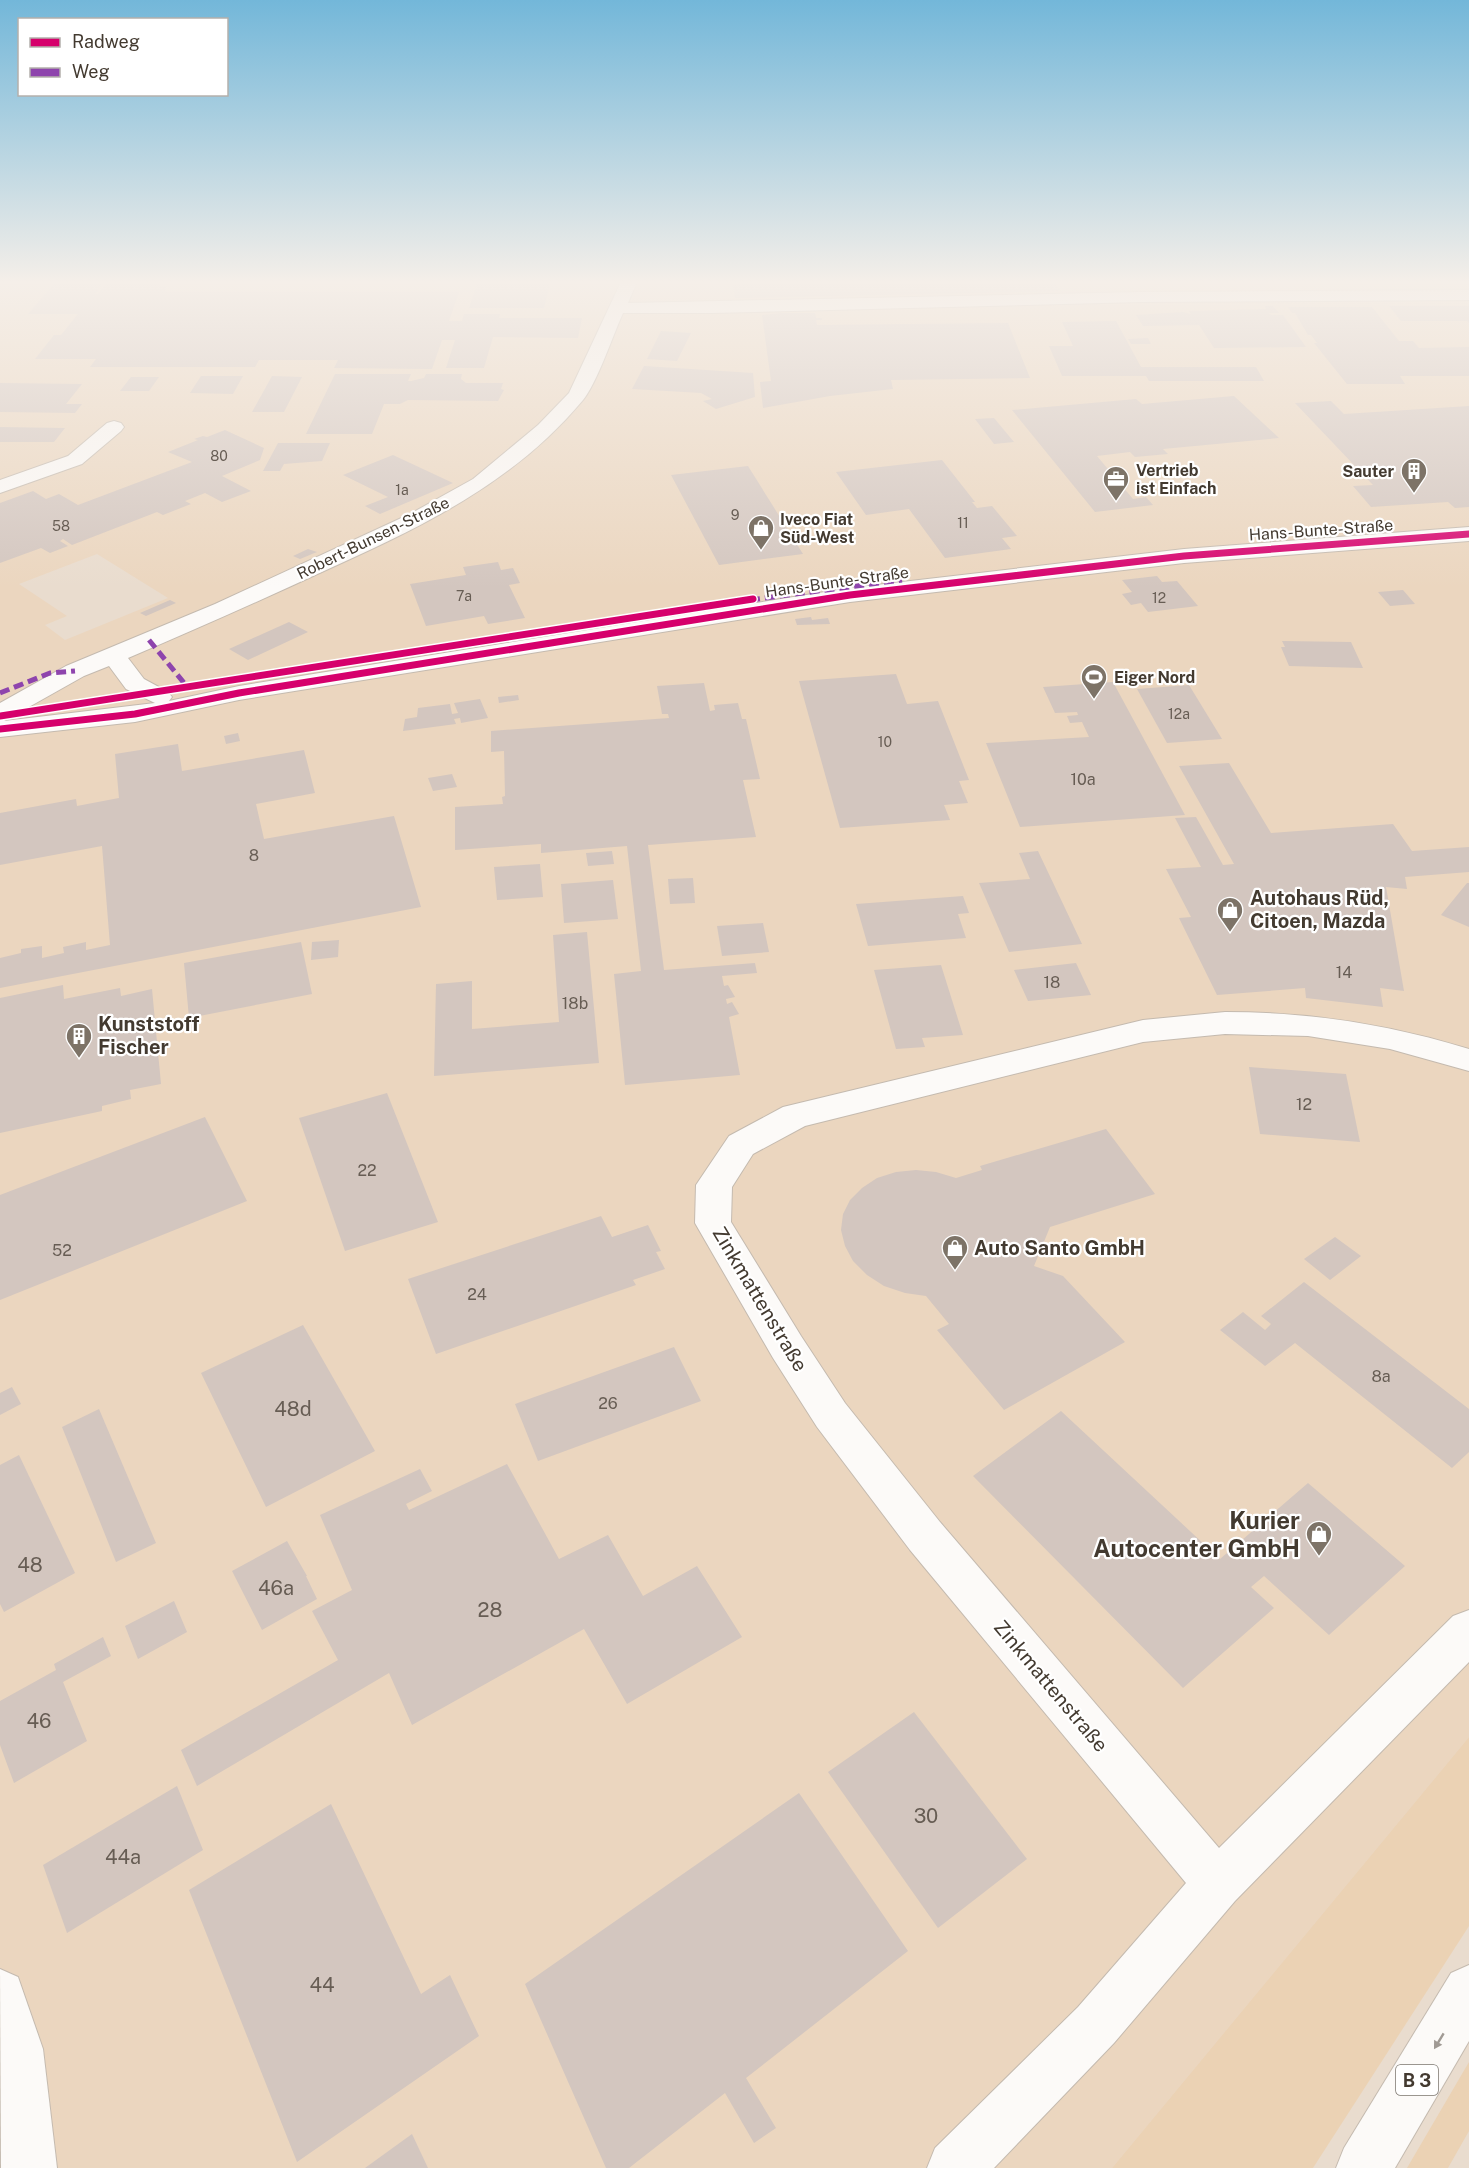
<svg xmlns="http://www.w3.org/2000/svg" width="1469" height="2168" font-family="'Public Sans',sans-serif">
  <style>
    .built { fill: #ebd6bf; fill-rule: evenodd }
    .green { fill: #ebd2b4 }
    .building { fill: #d3c6bf }
    .lines { fill: none; stroke-linecap: round; stroke-linejoin: round }
    .minor-casing { stroke: #c4baaf; stroke-width: 2 }
    .trunk-casing { stroke: #c4baaf; stroke-width: 2 }
    .minor { fill: #fcfaf8; fill-rule: evenodd }
    .trunk { fill: #fcfaf8; fill-rule: evenodd }
    .quiet { stroke: #8e44ad; stroke-width: 5; stroke-dasharray: 10 5; stroke-linecap: butt }
    .cycleway-casing { stroke: #fff; stroke-width: 10 }
    .cycleway { stroke: #d6006c; stroke-width: 7 }
    .oneway { fill: #a09a94 }
    .labels { text-anchor: middle; dominant-baseline: central; stroke-width: 4.5; stroke-linejoin: round; paint-order: stroke }
    .far-number-label { font-size: 14px; fill: #675d54 }
    .far-poi-label { font-size: 16px; font-weight: bold; fill: #433a30; stroke: #fff; text-anchor: start }
    .far-street-label { font-size: 16px; fill: #433a30; stroke: #fff }
    .number-label { font-size: 16px; fill: #675d54 }
    .shield { fill: #fff; stroke: #7b756e; stroke-width: 1.5 }
    .shield-label { font-size: 18px; font-weight: bold; fill: #433a30 }
    .poi-label { font-size: 20px; font-weight: bold; fill: #433a30; stroke: #fff; text-anchor: start }
    .street-label { font-size: 20px; fill: #433a30; stroke: #fff }
    .near-number-label { font-size: 20px; fill: #675d54 }
    .near-poi-label { font-size: 24px; font-weight: bold; fill: #433a30; stroke: #fff; text-anchor: end }
  </style>
  <rect width="100%" height="100%" fill="#e9dcce"/>
  <path class="built" d="M0 284H1469V1737L1112 2168H0ZM97 554 168 598 65 640 45 625 67 616 19 584Z"/>
  <g class="green">
    <path d="M1469 1737V1926L1313 2168H1112Z"/>
    <path d="M1469 2062V2131L1448 2168H1407Z"/>
  </g>
  <g class="building">
    <path d="M54 284H102L95 294H98L106 284H161L159 286H168L164 292H459L449 321H462L464 314H500L499 318H582L578 338 493 337 484 368H446L455 340H442L432 369 334 368 338 360H259L255 367H90L96 359H35L54 335H61L78 314H28Z"/>
    <path d="M477 284H550L544 308H469Z"/>
    <path d="M758 284H1056L1060 291 735 298 733 285Z"/>
    <path d="M1265 306H1273L1279 313H1269L1271 315H1283L1306 347 1214 348 1199 325 1143 326 1136 315 1183 312 1191 314 1189 311 1266 309Z"/>
    <path d="M1389 306H1469V323L1467 321H1401Z"/>
    <path d="M1288 307H1372L1399 341H1413L1419 348 1469 347V376H1400L1405 384H1347L1314 343H1317L1311 335H1308L1295 313H1292Z"/>
    <path d="M782 313H815L816 318H822V320H816L817 325 1008 323 1030 378 891 380 893 389 830 396 763 408 760 382 771 381 762 315Z"/>
    <path d="M1116 321 1141 367H1256L1264 381H1149L1146 376H1062L1049 346H1073L1062 322Z"/>
    <path d="M661 331 691 333 677 361 647 359Z"/>
    <path d="M1148 338 1151 344H1131L1128 339Z"/>
    <path d="M644 366 753 373 755 397 716 409 703 401 712 399 701 393 632 389Z"/>
    <path d="M335 374H411L408 381H411L424 378 426 374H462L461 379 466 383H503L501 389 504 390 498 401 408 400 400 404H384L372 434H306Z"/>
    <path d="M201 376H243L233 394 190 393Z"/>
    <path d="M272 376 302 377 284 412H252Z"/>
    <path d="M131 377H159L149 391H120Z"/>
    <path d="M0 383 82 384 66 404H82L75 413 0 412Z"/>
    <path d="M1234 396 1279 438 1163 449 1168 454 1135 457 1130 452 1097 456 1133 499 1146 497 1153 505 1095 512 1012 410 1136 399 1142 404Z"/>
    <path d="M1331 401 1344 414 1469 406V507L1455 508 1448 502 1371 507 1353 486 1373 485 1295 403Z"/>
    <path d="M994 418 1014 442 994 444 975 419Z"/>
    <path d="M0 427 65 428 54 442H0Z"/>
    <path d="M225 430 264 448 260 460 222 476 251 491 222 502 205 493 185 501 191 504 163 515 157 512 72 545 63 539 60 541 68 546 50 553 41 548 0 563V503L33 491 46 499 59 494 78 505 192 462 168 452 198 440 194 439 203 436 207 437Z"/>
    <path d="M278 443H330L322 461 284 464 280 471H263Z"/>
    <path d="M393 455 453 483 380 514 365 506 388 497 343 475Z"/>
    <path d="M942 460 975 502H972L977 508 992 506 1017 536 1002 538 1011 549 945 558 909 509 866 515 836 472Z"/>
    <path d="M748 466 803 554 719 565 671 475Z"/>
    <path d="M308 549 317 552 300 559 293 556Z"/>
    <path d="M498 562 501 570 513 568 520 583 509 585 525 618 488 624 484 616 426 626 410 584 466 575 463 567Z"/>
    <path d="M1157 576 1162 582 1177 581 1198 606 1148 612 1141 603 1131 605 1122 594 1132 592 1122 580Z"/>
    <path d="M1403 590 1415 604 1390 606 1378 592Z"/>
    <path d="M170 600 176 603 146 616 140 613Z"/>
    <path d="M811 617 812 620 828 618 830 624 797 625 795 619Z"/>
    <path d="M289 622 308 632 248 660 229 649Z"/>
    <path d="M1282 641 1351 642 1363 668 1289 666 1281 647H1285Z"/>
    <path d="M896 674 907 704 938 701 969 780 959 781 968 803 944 805 950 820 840 828 799 681Z"/>
    <path d="M1113 682 1185 815 1020 827 986 743 1089 737 1082 722 1070 723 1067 716 1078 715 1077 712 1055 713 1043 687Z"/>
    <path d="M704 683 710 711 715 710 714 705 738 703 742 719H746L760 779 743 780 756 837 648 845 664 970 755 963 757 973 722 976 724 986 728 985 735 997 726 999 727 1004 732 1002 739 1014 729 1017 740 1075 625 1085 614 974 641 971 627 846 541 853V844L455 850V807L503 804 502 797 505 796 504 751 491 752V731L669 718 668 714H662L657 686Z"/>
    <path d="M1189 685 1222 739 1167 743 1137 689Z"/>
    <path d="M518 695 519 700 499 703 498 697Z"/>
    <path d="M480 699 488 718 461 723 460 718 454 719 456 724 403 731 405 719 417 717 418 708 450 704 452 714 458 713 454 703Z"/>
    <path d="M238 733 240 741 226 744 224 736Z"/>
    <path d="M178 744 182 771 304 750 315 793 256 804 264 839 394 816 421 907 0 988V958L21 953V949L42 946V958L64 953 63 947 86 942V950L110 945 102 846 0 865V813L76 799 77 806 119 798 115 754Z"/>
    <path d="M1229 763 1271 833 1393 824 1412 851 1469 847V872L1405 877 1407 889 1386 887 1404 991 1380 988 1383 1007 1306 998 1305 988 1217 995 1179 918 1191 917 1166 869 1201 867 1175 818 1196 817 1223 865 1234 864 1179 766Z"/>
    <path d="M452 774 457 787 433 791 428 778Z"/>
    <path d="M612 851 614 864 588 866 586 853Z"/>
    <path d="M1038 851 1082 944 1009 952 979 883 1030 879 1019 853Z"/>
    <path d="M540 864 543 897 497 900 494 867Z"/>
    <path d="M693 878 695 903 670 904 668 879Z"/>
    <path d="M613 880 618 919 564 923 561 884Z"/>
    <path d="M1467 883H1469V927L1441 915Z"/>
    <path d="M963 896 969 913 958 914 966 938 868 946 856 904Z"/>
    <path d="M763 923 769 952 722 956 717 926Z"/>
    <path d="M587 932 599 1063 434 1076 436 984 472 981V1029L559 1022 553 935Z"/>
    <path d="M339 940 338 957 311 960 312 942Z"/>
    <path d="M301 942 312 994 189 1018 184 963Z"/>
    <path d="M1076 963 1091 995 1028 1001 1014 970Z"/>
    <path d="M941 965 963 1035 922 1038 925 1047 896 1049 874 970Z"/>
    <path d="M63 985 64 999 120 988 121 996 152 989 161 1084 130 1090 131 1099 102 1106V1111L0 1133V998Z"/>
    <path d="M1249 1067 1346 1074 1360 1142 1260 1134Z"/>
    <path d="M387 1093 438 1222 345 1251 299 1118Z"/>
    <path d="M205 1117 247 1201 0 1300V1195Z"/>
    <path d="M1106 1129 1155 1194 1050 1227 1034 1266 1063 1276 1125 1342 1004 1410 937 1330 949 1324 926 1296 905 1293 884 1286 867 1275 853 1261 845 1246 841 1230 843 1214 850 1200 862 1188 877 1178 896 1172 916 1170 936 1172 956 1178 982 1170 980 1166Z"/>
    <path d="M601 1216 612 1237 648 1225 661 1251 656 1252 665 1269 633 1280 636 1285 436 1354 408 1279Z"/>
    <path d="M1335 1237 1361 1256 1330 1280 1304 1259Z"/>
    <path d="M1304 1282 1469 1409V1452L1452 1468 1295 1343 1265 1366 1220 1330 1243 1312 1265 1330 1271 1324 1261 1316Z"/>
    <path d="M303 1325 375 1451 266 1507 201 1373Z"/>
    <path d="M674 1347 701 1401 538 1461 515 1404Z"/>
    <path d="M12 1387 21 1404 0 1415V1393Z"/>
    <path d="M99 1409 156 1543 116 1562 62 1427Z"/>
    <path d="M1061 1411 1220 1559 1308 1483 1405 1566 1329 1635 1264 1576 1251 1587 1274 1608 1183 1688 973 1476Z"/>
    <path d="M19 1455 75 1573 4 1612 0 1604V1465Z"/>
    <path d="M507 1464 559 1559 608 1535 643 1596 697 1566 742 1637 627 1704 584 1629 412 1725 389 1673 197 1786 181 1750 338 1660 312 1611 352 1590 320 1515 420 1469 432 1491 406 1504 409 1510Z"/>
    <path d="M287 1541 307 1576H306L317 1599 262 1630 232 1571Z"/>
    <path d="M174 1601 187 1632 138 1659 125 1626Z"/>
    <path d="M103 1637 111 1656 63 1682 87 1741 14 1783 0 1745V1701L56 1670 54 1664Z"/>
    <path d="M914 1712 1027 1859 938 1928 828 1772Z"/>
    <path d="M177 1786 203 1850 67 1933 43 1865Z"/>
    <path d="M799 1793 908 1951 746 2078 776 2128 754 2143 725 2093 629 2168H606L525 1984Z"/>
    <path d="M331 1804 421 1994 450 1975 479 2036 297 2162 189 1890Z"/>
    <path d="M412 2134 428 2168H365Z"/>
  </g>
  <g class="lines">
    <g class="minor-casing">
      <g id="minor">
        <path d="M620 284H636L628 303 1141 292 1469 290V300L1141 302 711 313H623C613 335 597 383 583 400 513 484 421 527 324 571 259 601 194 630 128 658L144 679 168 692 172 697 169 701 239 686 850 588 1184 549 1469 527V541L1184 563 850 602 239 700 135 722 0 737V703L66 666 215 604 410 514 473 479 538 425 569 393ZM109 666 126 689 155 703 4 721 84 676Z"/>
        <path d="M114 421 121 423 124 427 121 431 82 464 0 493V480L68 456 107 423Z"/>
        <path d="M1225 1012C1309 1012 1388 1024 1469 1049V1071L1390 1049 1308 1036 1225 1034 1143 1042 805 1126 753 1154 732 1187 731 1222 801 1336 845 1403 940 1522 1219 1848 1453 1616 1469 1610V1662L1235 1901 1114 2043 994 2168H927L935 2148 1078 2007 1186 1883 910 1550 817 1427 773 1358 695 1223 696 1185 729 1136 783 1107 1143 1020Z"/>
        <path d="M0 1969 18 1977 43 2049 57 2168H1Z"/>
      </g>
    </g>
    <g class="trunk-casing">
      <path id="trunk" d="M1469 1965V2041L1395 2168H1336L1344 2148 1451 1973Z"/>
    </g>
    <use href="#minor" class="minor"/>
    <use href="#trunk" class="trunk"/>
    <g class="quiet">
      <path d="M750 600 902 580"/>
      <path d="M149 640 189 689"/>
      <path d="M0 693 50 673 75 671"/>
    </g>
    <g class="cycleway-casing">
      <g id="cycleway">
        <path d="M0 716 753 599"/>
        <path d="M0 729 135 714 239 693 850 595 1184 556 1469 534"/>
      </g>
    </g>
    <use href="#cycleway" class="cycleway"/>
  </g>
  <defs><path id="oneway-solid" d="M-6-.8H1V-3.2L6.5 0L1 3.2V.8H-6Z" transform="scale(1.5)"/></defs>
  <use class="oneway" href="#oneway-solid" transform="translate(1439 2041) rotate(121)"/>
  <linearGradient id="sky" x2="0" y2="1"><stop stop-color="#73b7d9"/><stop offset="0.48" stop-color="#f5efe9"/><stop offset="1" stop-color="#f5efe9" stop-opacity="0"/></linearGradient>
  <rect width="1469" height="588" fill="url(#sky)"/>
  <defs>
    <g id="building-pin" transform="scale(1.35)"><path d="M0 17L-7.5 6A9.5 9.5 0 1 1 7.5 6Z" fill="#7d7367" stroke="#fff"/><path d="M-4-6H4V6H1V3H-1V6H-4ZM-2.5-4.3h1.7v1.8h-1.7ZM.8-4.3h1.7v1.8H.8ZM-2.5-1h1.7V.8h-1.7ZM.8-1h1.7V.8H.8Z" fill="#fff"/></g>
    <g id="office-pin" transform="scale(1.35)"><path d="M0 17L-7.5 6A9.5 9.5 0 1 1 7.5 6Z" fill="#7d7367" stroke="#fff"/><path d="M-6-3h4V-5.5h4V-3h4V5H-6ZM-1-4.5V-3h2v-1.5ZM-6 0V1H6V0Z" fill="#fff"/></g>
    <g id="shop-pin" transform="scale(1.35)"><path d="M0 17L-7.5 6A9.5 9.5 0 1 1 7.5 6Z" fill="#7d7367" stroke="#fff"/><path d="M-5-2.5h2.3a2.7 3.5 0 0 1 5.4 0H5L5.5 6h-11ZM-1.5-2.5h3a1.5 2.3 0 0 0-3 0Z" fill="#fff"/></g>
    <g id="stadium-pin" transform="scale(1.35)"><path d="M0 17L-7.5 6A9.5 9.5 0 1 1 7.5 6Z" fill="#7d7367" stroke="#fff"/><path d="M0-5a6.5 5 0 1 0 0 10a6.5 5 0 1 0 0-10ZM-3.5-1.8h7v3.6h-7Z" fill="#fff"/></g>
  </defs>
  <g fill-rule="evenodd">
    <use href="#building-pin" x="1414" y="471"/>
    <use href="#office-pin" x="1116" y="479"/>
    <use href="#shop-pin" x="761" y="528"/>
    <use href="#stadium-pin" x="1094" y="677"/>
    <use href="#shop-pin" x="1230" y="910"/>
    <use href="#building-pin" x="79" y="1036"/>
    <use href="#shop-pin" x="955" y="1248"/>
    <use href="#shop-pin" x="1319" y="1534"/>
  </g>
  <g class="labels">
    <g class="far-number-label">
      <text x="219" y="456">80</text>
      <text x="402" y="490">1a</text>
      <text x="735" y="515">9</text>
      <text x="963" y="523">11</text>
      <text x="61" y="526">58</text>
      <text x="464" y="596">7a</text>
      <text x="1159" y="598">12</text>
      <text x="1179" y="714">12a</text>
      <text x="885" y="742">10</text>
    </g>
    <g class="far-poi-label">
      <text x="1136" y="470">Vertrieb<tspan x="1136" dy="18">ist Einfach</tspan></text>
      <text x="1394" y="471" text-anchor="end">Sauter</text>
      <text x="780" y="519">Iveco Fiat<tspan x="780" dy="18">Süd-West</tspan></text>
      <text x="1114" y="677">Eiger Nord</text>
    </g>
    <g class="far-street-label">
      <text transform="translate(1321 530) rotate(-4)">Hans-Bunte-Straße</text>
      <text transform="translate(373 538) rotate(-26)">Robert-Bunsen-Straße</text>
      <text transform="translate(837 582) rotate(-8)">Hans-Bunte-Straße</text>
    </g>
    <g class="number-label">
      <text x="1083" y="779">10a</text>
      <text x="254" y="855">8</text>
      <text x="1344" y="972">14</text>
      <text x="1052" y="982">18</text>
      <text x="575" y="1003">18b</text>
      <text x="1304" y="1104">12</text>
      <text x="367" y="1170">22</text>
      <text x="62" y="1250">52</text>
      <text x="477" y="1294">24</text>
      <text x="1381" y="1376">8a</text>
      <text x="608" y="1403">26</text>
    </g>
    <rect class="shield" x="1396" y="2065" width="42" height="30" rx="4.5"/>
    <g class="shield-label">
      <text x="1417" y="2080">B 3</text>
    </g>
    <g class="poi-label">
      <text x="1250" y="898">Autohaus Rüd,<tspan x="1250" dy="23">Citoen, Mazda</tspan></text>
      <text x="98" y="1024">Kunststoff<tspan x="98" dy="23">Fischer</tspan></text>
      <text x="974" y="1248">Auto Santo GmbH</text>
    </g>
    <g class="street-label">
      <text transform="translate(760 1299) rotate(59)">Zinkmattenstraße</text>
      <text transform="translate(1051 1686) rotate(50)">Zinkmattenstraße</text>
    </g>
    <g class="near-number-label">
      <text x="293" y="1409">48d</text>
      <text x="30" y="1565">48</text>
      <text x="276" y="1588">46a</text>
      <text x="490" y="1610">28</text>
      <text x="39" y="1721">46</text>
      <text x="926" y="1816">30</text>
      <text x="123" y="1857">44a</text>
      <text x="322" y="1985">44</text>
    </g>
    <g class="near-poi-label">
      <text x="1300" y="1520">Kurier<tspan x="1300" dy="28">Autocenter GmbH</tspan></text>
    </g>
  </g>
  <rect x="18" y="18" width="210" height="78" fill="#ffffff" stroke="#b4b0ac" stroke-width="1.5"/>
  <rect x="30" y="38" width="30" height="9" fill="#d6006c" stroke="#b4b0ac" stroke-width="1.5"/>
  <text x="72" y="48" font-size="18" fill="#433a30">Radweg</text>
  <rect x="30" y="68" width="30" height="9" fill="#8e44ad" stroke="#b4b0ac" stroke-width="1.5"/>
  <text x="72" y="78" font-size="18" fill="#433a30">Weg</text>
</svg>
